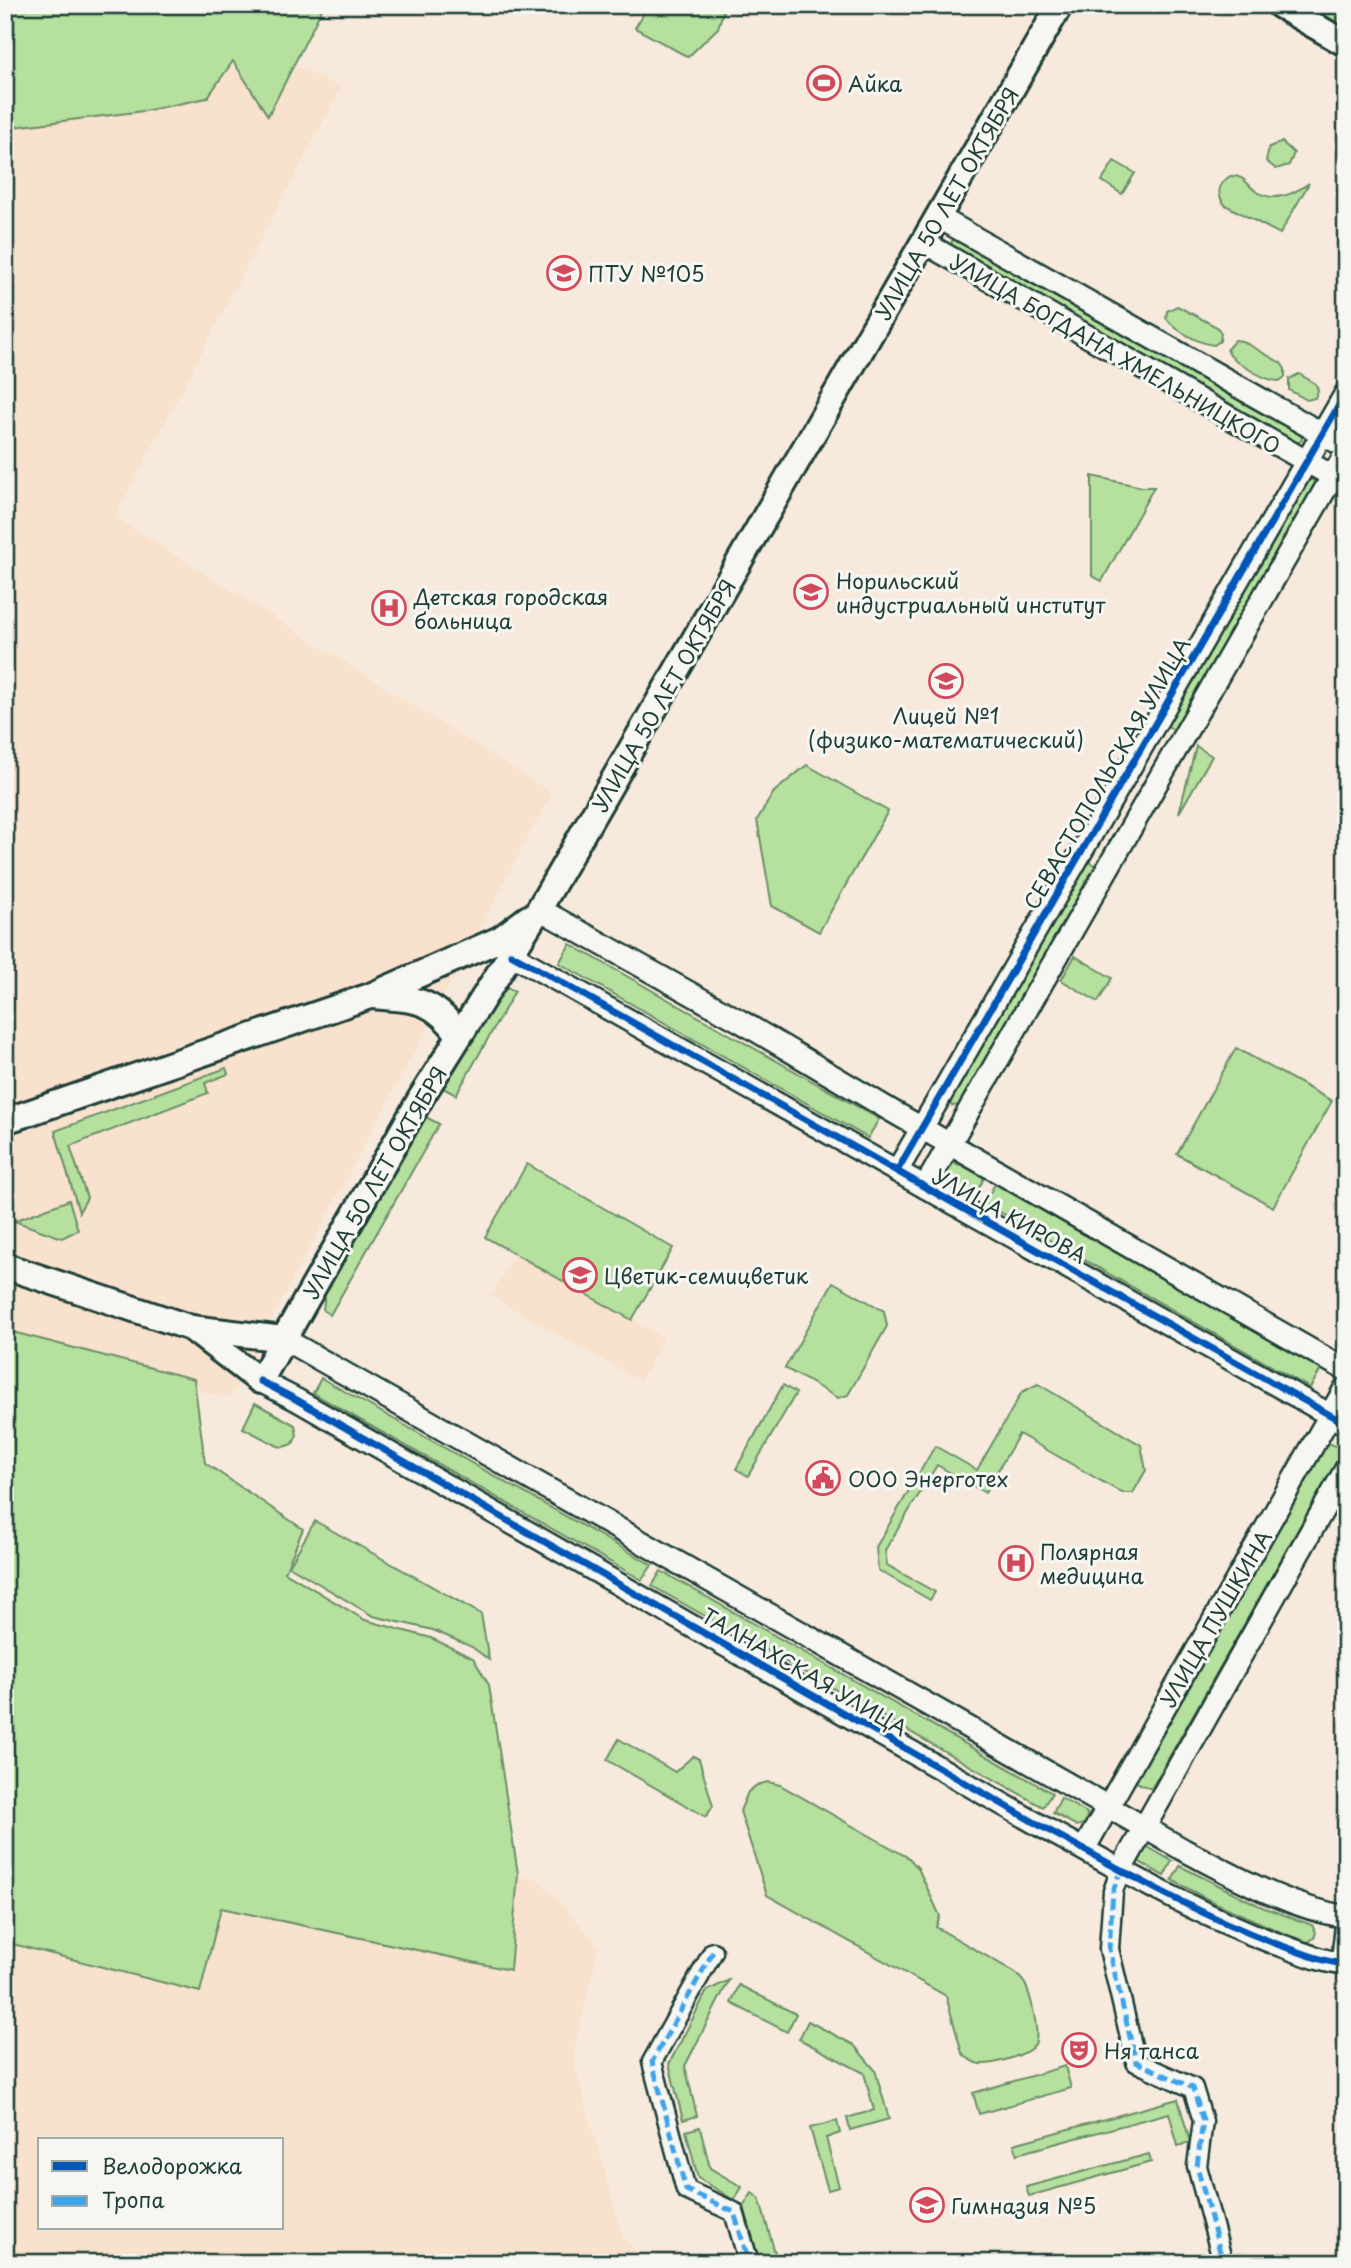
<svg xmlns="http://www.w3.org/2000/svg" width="1351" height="2268" font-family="'Playpen Sans',sans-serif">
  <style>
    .built { fill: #f8e1cd; fill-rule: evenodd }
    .green { fill: #b5e09d; stroke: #6a8e68; stroke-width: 2 }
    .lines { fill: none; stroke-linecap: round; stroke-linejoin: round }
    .minor-casing { stroke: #1f3d34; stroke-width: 23 }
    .tertiary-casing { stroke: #1f3d34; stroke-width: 26 }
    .secondary-casing { stroke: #1f3d34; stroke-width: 30 }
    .minor { stroke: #f6f6f2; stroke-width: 18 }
    .tertiary { stroke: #f6f6f2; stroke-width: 21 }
    .secondary { stroke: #f6f6f2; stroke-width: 24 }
    .quiet { stroke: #3da4eb; stroke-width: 5; stroke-dasharray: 10 5; stroke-linecap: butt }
    .cycleway-casing { stroke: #f6f6f2; stroke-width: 11 }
    .cycleway { stroke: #0057b8; stroke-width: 7 }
    .labels { text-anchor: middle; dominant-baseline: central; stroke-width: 6; stroke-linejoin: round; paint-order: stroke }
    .poi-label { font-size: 21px; fill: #1f3d34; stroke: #f6f6f2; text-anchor: start }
    .street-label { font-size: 21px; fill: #1f3d34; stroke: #f6f6f2 }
  </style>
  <rect width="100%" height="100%" fill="#f7eadc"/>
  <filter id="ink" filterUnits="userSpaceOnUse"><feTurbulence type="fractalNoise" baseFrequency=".0143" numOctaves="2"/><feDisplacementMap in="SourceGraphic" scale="14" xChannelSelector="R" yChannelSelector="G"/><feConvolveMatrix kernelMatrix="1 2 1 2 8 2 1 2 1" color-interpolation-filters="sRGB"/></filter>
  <g filter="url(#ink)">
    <g class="built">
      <path d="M223 29 341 88 115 517 552 793 230 1398 5 1349V73Z"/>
      <path d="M527 1164 673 1248 632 1320 664 1339 640 1381 491 1296 515 1254 485 1237Z"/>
      <path d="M218 1850 538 1879 599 1946 575 2047V2067L623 2237 646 2263H5V1929ZM40 2140H282V2228H40Z"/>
    </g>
    <g class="green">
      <path d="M5 5H324L268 116 233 61 207 98 144 111 5 128Z"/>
      <path d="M649 5H725L718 28 688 57 635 28Z"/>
      <path d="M1301 5H1346V31Z"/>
      <path d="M1282 142 1294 153 1289 165 1276 169 1266 161 1269 147Z"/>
      <path d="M1114 161 1135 173 1122 194 1102 181Z"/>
      <path d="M1230 176C1246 175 1246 185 1257 192 1275 203 1294 194 1309 183L1280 234 1225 205C1216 194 1218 184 1230 176Z"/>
      <path d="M956 238 1301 433 1302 440 1295 444 951 247 952 241Z"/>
      <path d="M1177 306 1217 327 1221 333 1220 341 1214 345C1200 344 1174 330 1166 318L1167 311Z"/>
      <path d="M1235 340 1242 341 1281 363 1285 369V377L1279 381C1266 381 1230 361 1227 349Z"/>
      <path d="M1299 374 1316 384 1318 391 1315 398 1307 400 1289 390V379Z"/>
      <path d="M1092 476 1142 487H1154L1102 581 1092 576Z"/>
      <path d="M1308 479 1315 481 1317 486 1176 731 1164 724Z"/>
      <path d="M1196 746 1212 756 1179 813Z"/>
      <path d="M807 765 888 811 819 932 772 906 757 820 774 792Z"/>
      <path d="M1086 860 1098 867 960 1105 952 1106 949 1101Z"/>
      <path d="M570 944 879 1119 868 1138 559 963Z"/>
      <path d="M1075 956 1112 978 1098 1002 1061 980Z"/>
      <path d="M508 988 515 991 456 1095 443 1088 497 994Z"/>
      <path d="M1236 1048 1332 1101 1273 1207 1177 1154Z"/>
      <path d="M226 1068 228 1074 205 1083 208 1093 70 1146 87 1198 79 1212 55 1131Z"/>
      <path d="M426 1117 439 1124 330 1315 323 1310 325 1294Z"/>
      <path d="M952 1163 961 1165 984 1178 974 1198C966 1194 944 1186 943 1176 943 1174 947 1166 948 1164Z"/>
      <path d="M527 1164 673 1248 632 1320 485 1237Z"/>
      <path d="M995 1184 1321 1369 1310 1388 984 1203Z"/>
      <path d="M69 1200 78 1230 62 1238 14 1221Z"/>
      <path d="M833 1282 884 1311 887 1326 848 1395 838 1398 785 1368Z"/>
      <path d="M5 1330 194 1379 205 1463 303 1529 285 1572 365 1620 431 1638 473 1658 489 1685 518 1874 510 1970 221 1908 200 1992 5 1942Z"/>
      <path d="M321 1378 652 1565 642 1580 313 1393Z"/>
      <path d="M1038 1384 1141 1445 1146 1470 1133 1493H1122L1019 1434 985 1493 937 1465 885 1550 887 1565 935 1592 930 1600 878 1570 876 1547 935 1446 977 1470 1022 1392Z"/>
      <path d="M783 1385 796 1393 748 1476 736 1469Z"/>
      <path d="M255 1403 295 1425 297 1435 293 1444 283 1447 278 1446 243 1428Z"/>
      <path d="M1327 1442 1343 1450 1151 1789 1136 1782Z"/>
      <path d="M315 1521 481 1614 489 1660 472 1647 433 1630 373 1616 289 1566Z"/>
      <path d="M661 1571 1052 1793 1043 1807 652 1586Z"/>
      <path d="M619 1739 675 1772 693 1756 699 1759 713 1806 706 1817 607 1760Z"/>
      <path d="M768 1782 780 1785 909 1858 918 1868 940 1916 936 1927 1016 1973C1019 1977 1024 1981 1026 1986 1031 1997 1040 2034 1035 2044 1029 2055 992 2065 980 2064 973 2063 967 2058 962 2053L946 1996 767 1895 740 1811 748 1792 757 1785Z"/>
      <path d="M1061 1798 1087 1813 1086 1823 1077 1826 1053 1813Z"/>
      <path d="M1146 1846 1172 1861 1164 1876 1138 1861Z"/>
      <path d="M1180 1866 1262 1907 1312 1925 1316 1932 1314 1938 1308 1942 1301 1941 1207 1899 1172 1880Z"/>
      <path d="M729 1980 685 2066 697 2116 683 2120 669 2064 707 1991Z"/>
      <path d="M739 1985 796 2014 787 2032 731 2003Z"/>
      <path d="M808 2021 854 2045 875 2070 889 2119 850 2130 847 2118 874 2110 864 2073 799 2039Z"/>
      <path d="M1065 2066 1071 2088 979 2114 973 2093Z"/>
      <path d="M1178 2099 1190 2142 1178 2146 1169 2113 1017 2154 1014 2144Z"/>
      <path d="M837 2121 840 2133 826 2138 839 2187 828 2190 810 2128Z"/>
      <path d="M700 2127 710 2168 742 2187 734 2200 698 2178 686 2131Z"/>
      <path d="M1149 2154 1151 2162 1029 2196 1026 2187Z"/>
      <path d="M752 2193 759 2198 778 2263H760L744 2206Z"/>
    </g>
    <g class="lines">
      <g class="minor-casing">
        <g id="minor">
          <path d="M1121 1869 1113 1891 1109 1949 1136 2062 1193 2088 1203 2121 1197 2166 1223 2263"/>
          <path d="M713 1952 652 2062 686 2190 734 2212 749 2263"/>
        </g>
      </g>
      <g class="tertiary-casing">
        <g id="tertiary">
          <path d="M938 217 1335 441"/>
          <path d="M923 242 1346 484"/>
          <path d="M539 909 740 1021 890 1110 1346 1370"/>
          <path d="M511 954 1346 1424"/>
          <path d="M897 1171 1346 393"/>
          <path d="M925 1187 1346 453"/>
          <path d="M284 1339 1184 1850C1236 1877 1288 1907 1346 1917"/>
          <path d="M260 1381 297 1400 1039 1825C1116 1867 1192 1912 1274 1943 1298 1951 1321 1962 1346 1964"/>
          <path d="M1084 1849 1346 1387"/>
          <path d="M1121 1869 1346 1469"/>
          <path d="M1342 1964 1346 1930"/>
        </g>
      </g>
      <g class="secondary-casing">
        <g id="secondary">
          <path d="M1279 5 1346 44"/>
          <path d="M373 996C416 1000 433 998 459 1035"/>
          <path d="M5 1121 370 996 500 939 528 918"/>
          <path d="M5 1266 191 1328 284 1339"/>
          <path d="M191 1328 260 1381 422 1096 539 909 1060 5"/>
        </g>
      </g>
      <use href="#minor" class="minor"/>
      <use href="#tertiary" class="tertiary"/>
      <use href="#secondary" class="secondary"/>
      <g class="quiet">
        <path d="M1121 1869 1113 1891 1109 1949 1136 2062 1193 2088 1203 2121 1197 2166 1223 2263"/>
        <path d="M713 1952 652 2062 686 2190 734 2212 749 2263"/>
      </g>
      <g class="cycleway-casing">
        <g id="cycleway">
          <path d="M511 954 1346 1424"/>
          <path d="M897 1171 1346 393"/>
          <path d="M260 1381 297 1400 1039 1825C1116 1867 1192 1912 1274 1943 1298 1951 1321 1962 1346 1964"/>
        </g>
      </g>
      <use href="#cycleway" class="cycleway"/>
    </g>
  </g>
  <defs>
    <g id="stadium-ring" transform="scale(1.75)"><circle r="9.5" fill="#f6f6f2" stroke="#d1495b" stroke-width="1.5"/><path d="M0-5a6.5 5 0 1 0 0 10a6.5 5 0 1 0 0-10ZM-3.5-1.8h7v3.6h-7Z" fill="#d1495b"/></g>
    <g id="university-ring" transform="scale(1.75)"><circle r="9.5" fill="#f6f6f2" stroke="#d1495b" stroke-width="1.5"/><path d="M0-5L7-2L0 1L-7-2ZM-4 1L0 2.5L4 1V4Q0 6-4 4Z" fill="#d1495b"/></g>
    <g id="hospital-ring" transform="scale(1.75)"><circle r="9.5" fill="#f6f6f2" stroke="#d1495b" stroke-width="1.5"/><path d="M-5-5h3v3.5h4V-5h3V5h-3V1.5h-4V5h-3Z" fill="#d1495b"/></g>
    <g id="school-ring" transform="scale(1.75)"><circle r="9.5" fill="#f6f6f2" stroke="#d1495b" stroke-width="1.5"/><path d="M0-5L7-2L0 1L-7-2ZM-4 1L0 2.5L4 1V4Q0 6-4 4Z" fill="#d1495b"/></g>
    <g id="civic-ring" transform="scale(1.75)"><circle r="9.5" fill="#f6f6f2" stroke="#d1495b" stroke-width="1.5"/><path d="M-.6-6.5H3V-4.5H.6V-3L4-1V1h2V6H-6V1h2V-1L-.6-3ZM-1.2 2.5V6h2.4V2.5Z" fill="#d1495b"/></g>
    <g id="theatre-ring" transform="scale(1.75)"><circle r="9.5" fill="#f6f6f2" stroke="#d1495b" stroke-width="1.5"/><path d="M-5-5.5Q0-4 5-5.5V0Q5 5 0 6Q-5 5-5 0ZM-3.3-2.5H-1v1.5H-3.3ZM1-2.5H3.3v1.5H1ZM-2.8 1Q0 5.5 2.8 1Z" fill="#d1495b"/></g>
  </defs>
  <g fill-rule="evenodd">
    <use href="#stadium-ring" x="824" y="83"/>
    <use href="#university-ring" x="564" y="273"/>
    <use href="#university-ring" x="811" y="592"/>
    <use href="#hospital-ring" x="389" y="608"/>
    <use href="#school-ring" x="946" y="681"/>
    <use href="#school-ring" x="580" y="1275"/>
    <use href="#civic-ring" x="823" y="1478"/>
    <use href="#hospital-ring" x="1016" y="1563"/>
    <use href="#theatre-ring" x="1079" y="2050"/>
    <use href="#school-ring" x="927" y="2205"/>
  </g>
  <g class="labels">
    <g class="poi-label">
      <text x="848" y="83">Айка</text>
      <text x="588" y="273">ПТУ №105</text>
      <text x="836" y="580">Норильский<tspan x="836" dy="24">индустриальный институт</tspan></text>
      <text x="414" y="596">Детская городская<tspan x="414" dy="24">больница</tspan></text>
      <text x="946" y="715" text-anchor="middle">Лицей №1<tspan x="946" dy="24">(физико-математический)</tspan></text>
      <text x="604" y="1275">Цветик-семицветик</text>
      <text x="848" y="1478">ООО Энерготех</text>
      <text x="1040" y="1551">Полярная<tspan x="1040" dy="24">медицина</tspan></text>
      <text x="1104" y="2050">Ня танса</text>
      <text x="951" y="2205">Гимназия №5</text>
    </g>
    <g class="street-label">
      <text transform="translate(946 203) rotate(-60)">УЛИЦА 50 ЛЕТ ОКТЯБРЯ</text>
      <text transform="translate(1116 353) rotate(30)">УЛИЦА БОГДАНА ХМЕЛЬНИЦКОГО</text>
      <text transform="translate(663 695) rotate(-60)">УЛИЦА 50 ЛЕТ ОКТЯБРЯ</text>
      <text transform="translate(1106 773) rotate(-60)">СЕВАСТОПОЛЬСКАЯ УЛИЦА</text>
      <text transform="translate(374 1182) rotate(-60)">УЛИЦА 50 ЛЕТ ОКТЯБРЯ</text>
      <text transform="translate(1010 1215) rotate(29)">УЛИЦА КИРОВА</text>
      <text transform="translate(1215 1618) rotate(-60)">УЛИЦА ПУШКИНА</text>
      <text transform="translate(805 1671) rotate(30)">ТАЛНАХСКАЯ УЛИЦА</text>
    </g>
  </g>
  <rect width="1351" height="2268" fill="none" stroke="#f6f6f2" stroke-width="28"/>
  <rect x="14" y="14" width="1323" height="2240" fill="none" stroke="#1f3d34" stroke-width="2.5" filter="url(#ink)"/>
  <rect x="38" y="2138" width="245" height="91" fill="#f6f6f2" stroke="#a0aca6" stroke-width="2"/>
  <rect x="52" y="2161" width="35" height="10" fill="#0057b8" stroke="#a0aca6" stroke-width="2"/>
  <text x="102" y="2174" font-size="21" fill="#1f3d34">Велодорожка</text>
  <rect x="52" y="2196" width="35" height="10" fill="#3da4eb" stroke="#a0aca6" stroke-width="2"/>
  <text x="102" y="2208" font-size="21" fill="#1f3d34">Тропа</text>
</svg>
